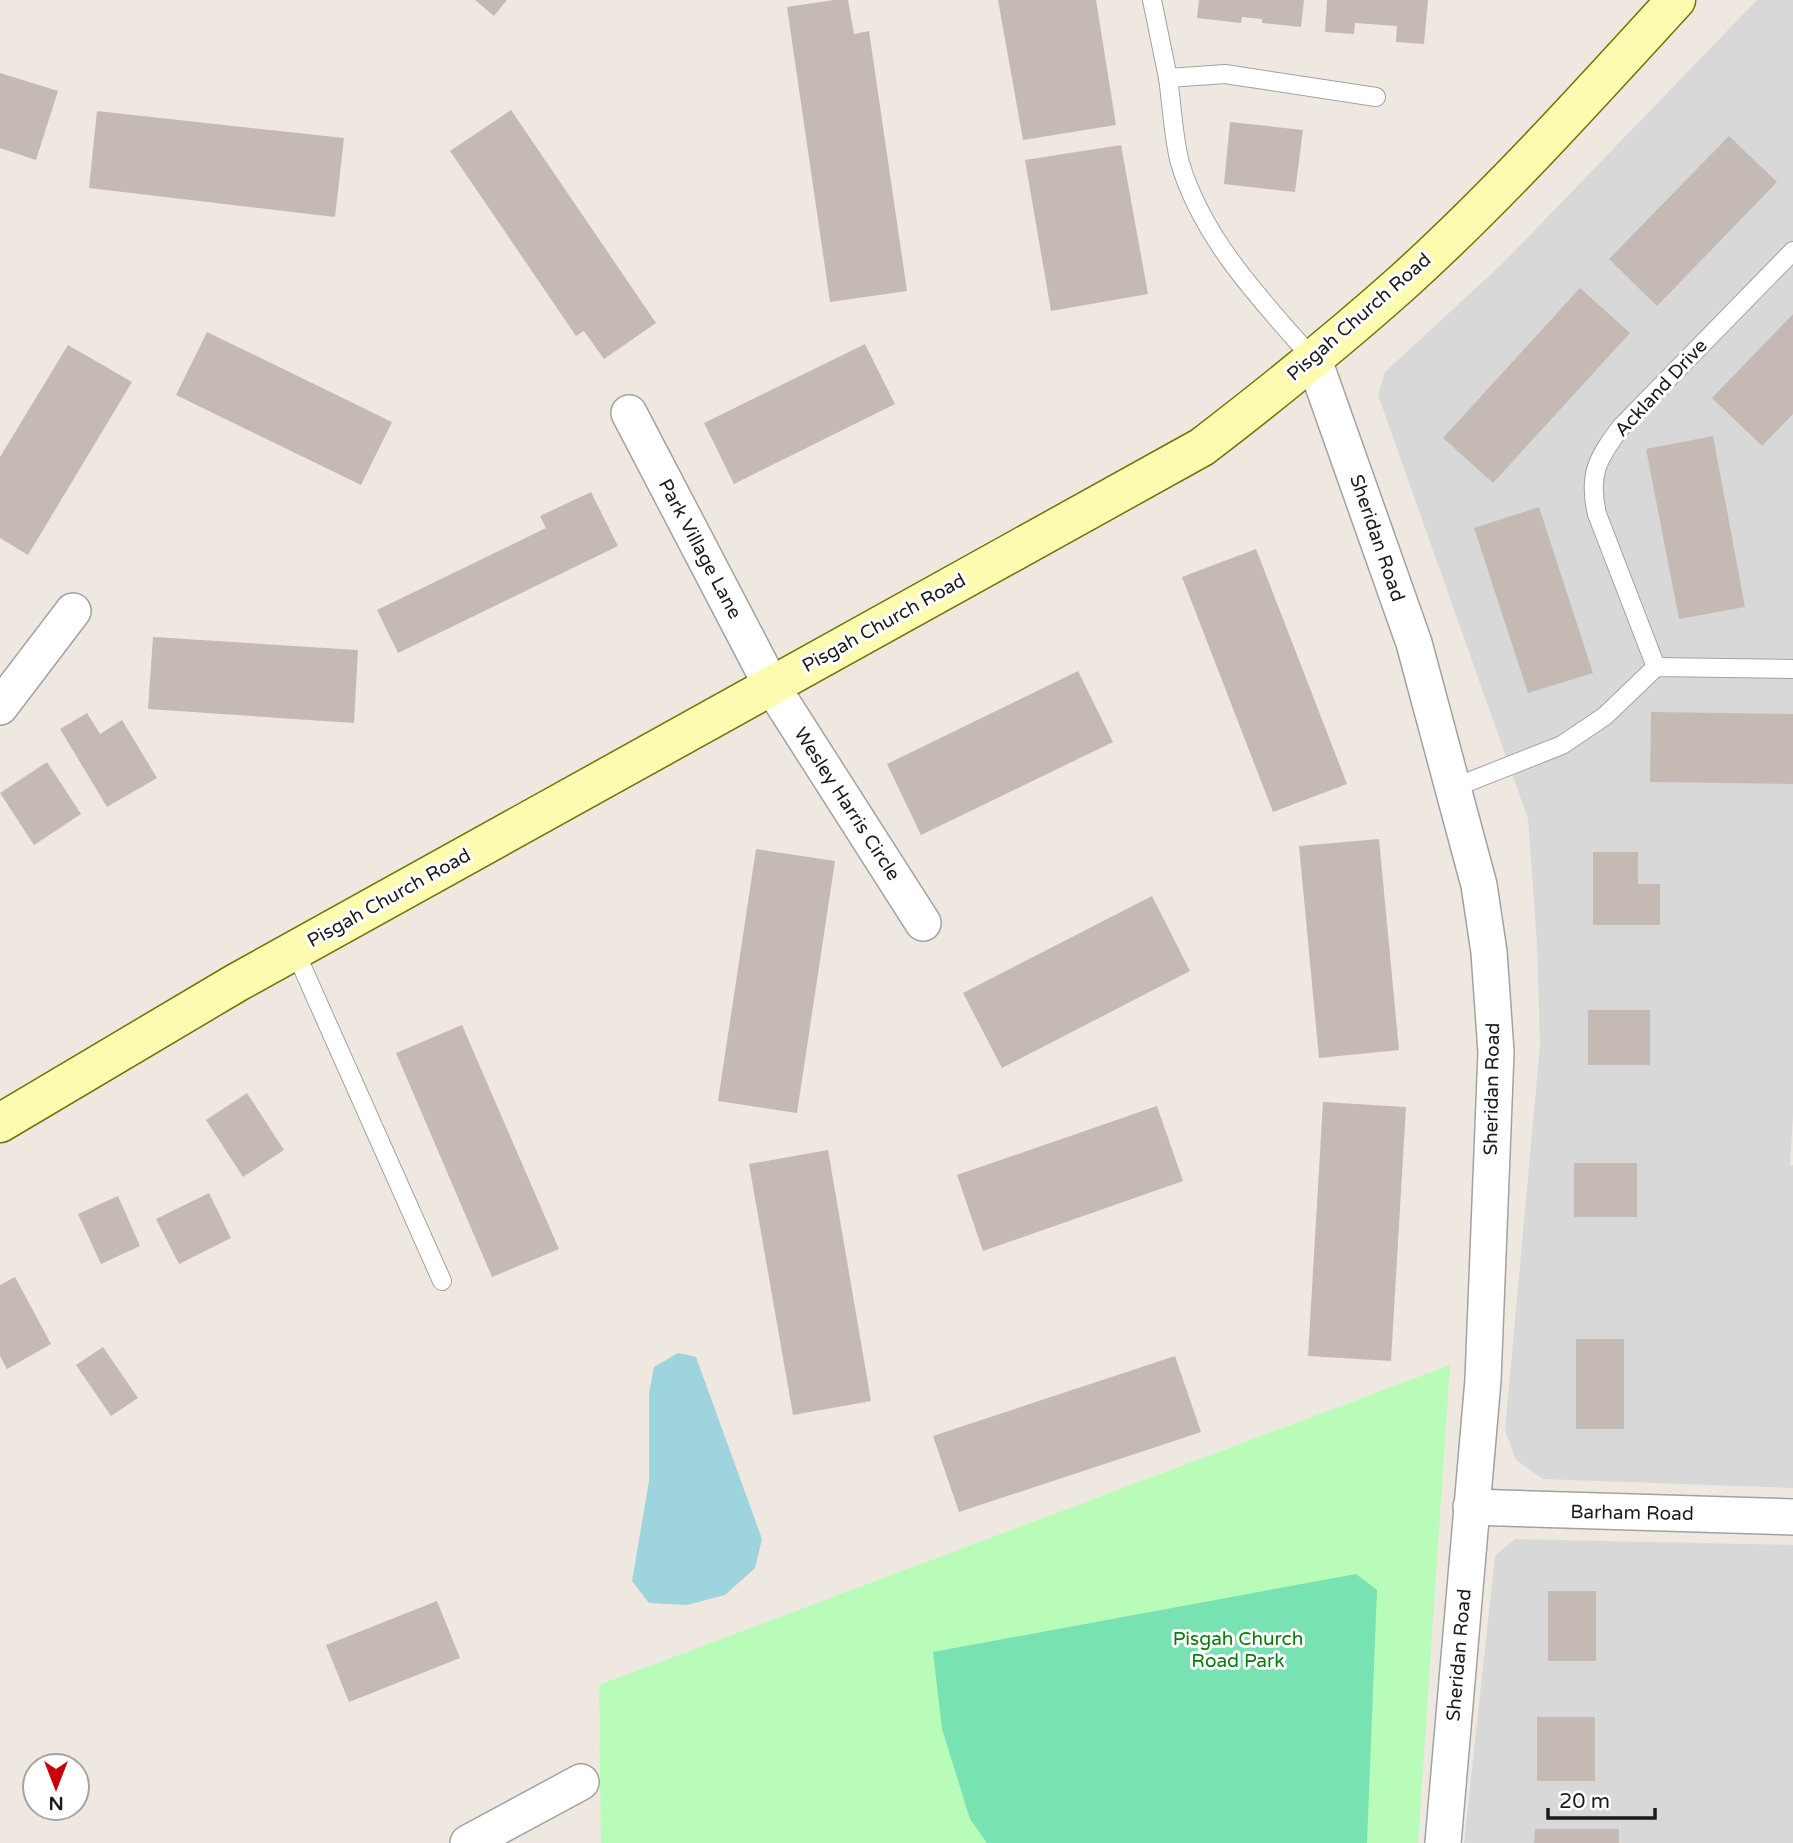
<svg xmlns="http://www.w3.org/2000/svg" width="1793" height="1843" font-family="'Varela Round',sans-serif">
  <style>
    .residential { fill: #d9d8d8 }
    .park { fill: #b9fcba }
    .pitch { fill: #79e2b2 }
    .water { fill: #9dd4de }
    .building { fill: #c5bab3 }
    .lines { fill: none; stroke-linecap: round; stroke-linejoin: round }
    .service-casing { stroke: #a2a2a2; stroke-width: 20 }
    .minor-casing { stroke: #a2a2a2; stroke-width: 38 }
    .secondary-casing { stroke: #6f7400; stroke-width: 41 }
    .service { stroke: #fff; stroke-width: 18 }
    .minor { stroke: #fff; stroke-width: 35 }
    .secondary { stroke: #fcfbaf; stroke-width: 38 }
    .labels { text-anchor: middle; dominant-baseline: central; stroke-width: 6; stroke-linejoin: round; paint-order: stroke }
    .street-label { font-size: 19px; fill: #1b1b1b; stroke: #fff }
    .park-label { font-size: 19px; fill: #067d08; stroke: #fff }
  </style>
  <rect width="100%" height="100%" fill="#eee8e0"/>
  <g class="residential">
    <path d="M1757 0H1793V1116L1790 1165H1793V1488L1543 1479 1516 1460 1505 1430 1540 1045 1537 945 1528 819 1378 395 1385 372 1505 261Z"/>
    <path d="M1515 1539 1793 1545V1843H1464L1495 1556Z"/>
  </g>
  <path class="park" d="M1450 1365 1418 1843H601L599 1685Z"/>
  <path class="pitch" d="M1356 1574 1377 1590 1367 1843H987L970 1819 942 1729 933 1652Z"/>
  <path class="water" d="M678 1353 696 1357 762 1539 755 1568 725 1595 687 1605 649 1603 632 1581 649 1481V1393L654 1367Z"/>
  <g class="building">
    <path d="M475 0H507L494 16Z"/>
    <path d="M834 0H848L854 34 869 31 907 291 830 302 787 7Z"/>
    <path d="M998 0H1096L1116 125 1023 140Z"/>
    <path d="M1199 0H1304L1301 27 1262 23V19L1242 17 1241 23 1197 18Z"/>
    <path d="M1327 0H1428L1424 44 1396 42 1397 26 1355 23 1354 34 1325 32Z"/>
    <path d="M0 73 58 91 36 160 0 148Z"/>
    <path d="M511 110 656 323 604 359 584 331 576 336 450 151Z"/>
    <path d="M97 111 344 138 335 217 89 188Z"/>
    <path d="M1230 122 1303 130 1295 192 1224 184Z"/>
    <path d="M1729 136 1777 182 1657 306 1609 259Z"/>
    <path d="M1121 145 1148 294 1051 311 1025 160Z"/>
    <path d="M1580 288 1630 333 1493 483 1443 438Z"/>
    <path d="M1793 314V414L1762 446 1712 398Z"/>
    <path d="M207 332 392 422 361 485 176 395Z"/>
    <path d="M865 344 895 404 734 484 704 423Z"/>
    <path d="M68 345 132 382 28 555 0 538V457Z"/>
    <path d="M1713 436 1745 607 1679 619 1646 449Z"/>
    <path d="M591 492 618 546 398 653 377 610 546 528 540 516Z"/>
    <path d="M1539 507 1593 673 1528 693 1474 528Z"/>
    <path d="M1256 549 1347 784 1273 812 1182 577Z"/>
    <path d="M153 637 358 650 354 723 148 709Z"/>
    <path d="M1078 671 1113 742 921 835 887 764Z"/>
    <path d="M1651 712 1793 714V784L1650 782Z"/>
    <path d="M87 713 100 734 122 720 157 778 107 807 60 729Z"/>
    <path d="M47 762 81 814 34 845 0 793Z"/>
    <path d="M1379 839 1399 1050 1319 1058 1299 846Z"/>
    <path d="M756 849 835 861 797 1113 718 1101Z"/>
    <path d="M1593 852H1638V884H1660V925H1593Z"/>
    <path d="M1152 896 1190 971 1002 1068 963 993Z"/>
    <rect x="1588" y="1010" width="62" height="55"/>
    <path d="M462 1025 559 1249 492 1277 396 1053Z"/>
    <path d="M247 1093 284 1150 243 1177 206 1120Z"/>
    <path d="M1323 1102 1406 1107 1391 1361 1308 1356Z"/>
    <path d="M1157 1106 1183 1181 983 1251 957 1175Z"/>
    <path d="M828 1150 871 1401 793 1415 749 1164Z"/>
    <rect x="1574" y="1163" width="63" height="54"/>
    <path d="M209 1193 231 1238 179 1264 156 1219Z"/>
    <path d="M118 1196 140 1246 101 1264 78 1214Z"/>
    <path d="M15 1277 51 1344 7 1369 0 1356V1285Z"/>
    <rect x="1576" y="1339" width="48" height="90"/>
    <path d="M103 1347 138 1398 111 1416 76 1365Z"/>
    <path d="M1175 1356 1201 1432 959 1512 933 1436Z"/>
    <rect x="1548" y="1591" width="48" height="70"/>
    <path d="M437 1601 460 1658 349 1702 326 1645Z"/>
    <rect x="1537" y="1717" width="58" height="64"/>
    <path d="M1535 1829H1619V1843H1534Z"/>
  </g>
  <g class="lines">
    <g class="service-casing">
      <g id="service">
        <path d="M1152 0 1168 78"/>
        <path d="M1314 360C1262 301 1203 240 1180 163 1173 136 1172 105 1168 78L1225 74 1376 97"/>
        <path d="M1656 667 1597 514C1588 475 1597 459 1621 427L1793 251"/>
        <path d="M1453 788 1562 745 1605 716 1656 667 1793 669"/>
        <path d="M295 951 442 1281"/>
      </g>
    </g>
    <g class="minor-casing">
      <g id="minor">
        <path d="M1314 360 1414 643 1479 885 1489 952 1496 1052 1483 1380 1443 1843"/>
        <path d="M629 413 771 685 923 923"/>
        <path d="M0 707 73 611"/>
        <path d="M1471 1507 1793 1517"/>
        <path d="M468 1843 581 1782"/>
      </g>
    </g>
    <g class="secondary-casing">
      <path id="secondary" d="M0 1123 236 983 1202 447C1271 394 1338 340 1403 282 1500 194 1587 97 1676 0"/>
    </g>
    <use href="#service" class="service"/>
    <use href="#minor" class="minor"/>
    <use href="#secondary" class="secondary"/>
  </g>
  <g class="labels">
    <g class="street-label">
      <text transform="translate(1359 317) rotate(-41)">Pisgah Church Road</text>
      <text transform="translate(1661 388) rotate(-47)">Ackland Drive</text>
      <text transform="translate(1377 538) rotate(71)">Sheridan Road</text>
      <text transform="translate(700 549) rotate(62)">Park Village Lane</text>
      <text transform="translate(884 623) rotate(-29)">Pisgah Church Road</text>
      <text transform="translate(847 804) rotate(57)">Wesley Harris Circle</text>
      <text transform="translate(389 898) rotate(-29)">Pisgah Church Road</text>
      <text transform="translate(1492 1089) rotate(-89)">Sheridan Road</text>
      <text transform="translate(1632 1513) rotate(1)">Barham Road</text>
      <text transform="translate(1459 1655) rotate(-85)">Sheridan Road</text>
    </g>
    <g class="park-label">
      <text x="1238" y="1639">Pisgah Church<tspan x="1238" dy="22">Road Park</tspan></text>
    </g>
  </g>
  <g transform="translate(56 1787) rotate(180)"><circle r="33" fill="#ffffff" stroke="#a4a4a4" stroke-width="2"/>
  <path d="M0-5L12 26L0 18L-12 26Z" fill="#c6000d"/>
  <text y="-10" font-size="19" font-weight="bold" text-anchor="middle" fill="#1b1b1b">N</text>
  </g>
  <path d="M1548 1808v10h107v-10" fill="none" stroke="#1b1b1b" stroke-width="3.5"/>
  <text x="1559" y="1808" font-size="21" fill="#1b1b1b" stroke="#ffffff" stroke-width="5" paint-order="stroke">20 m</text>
</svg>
